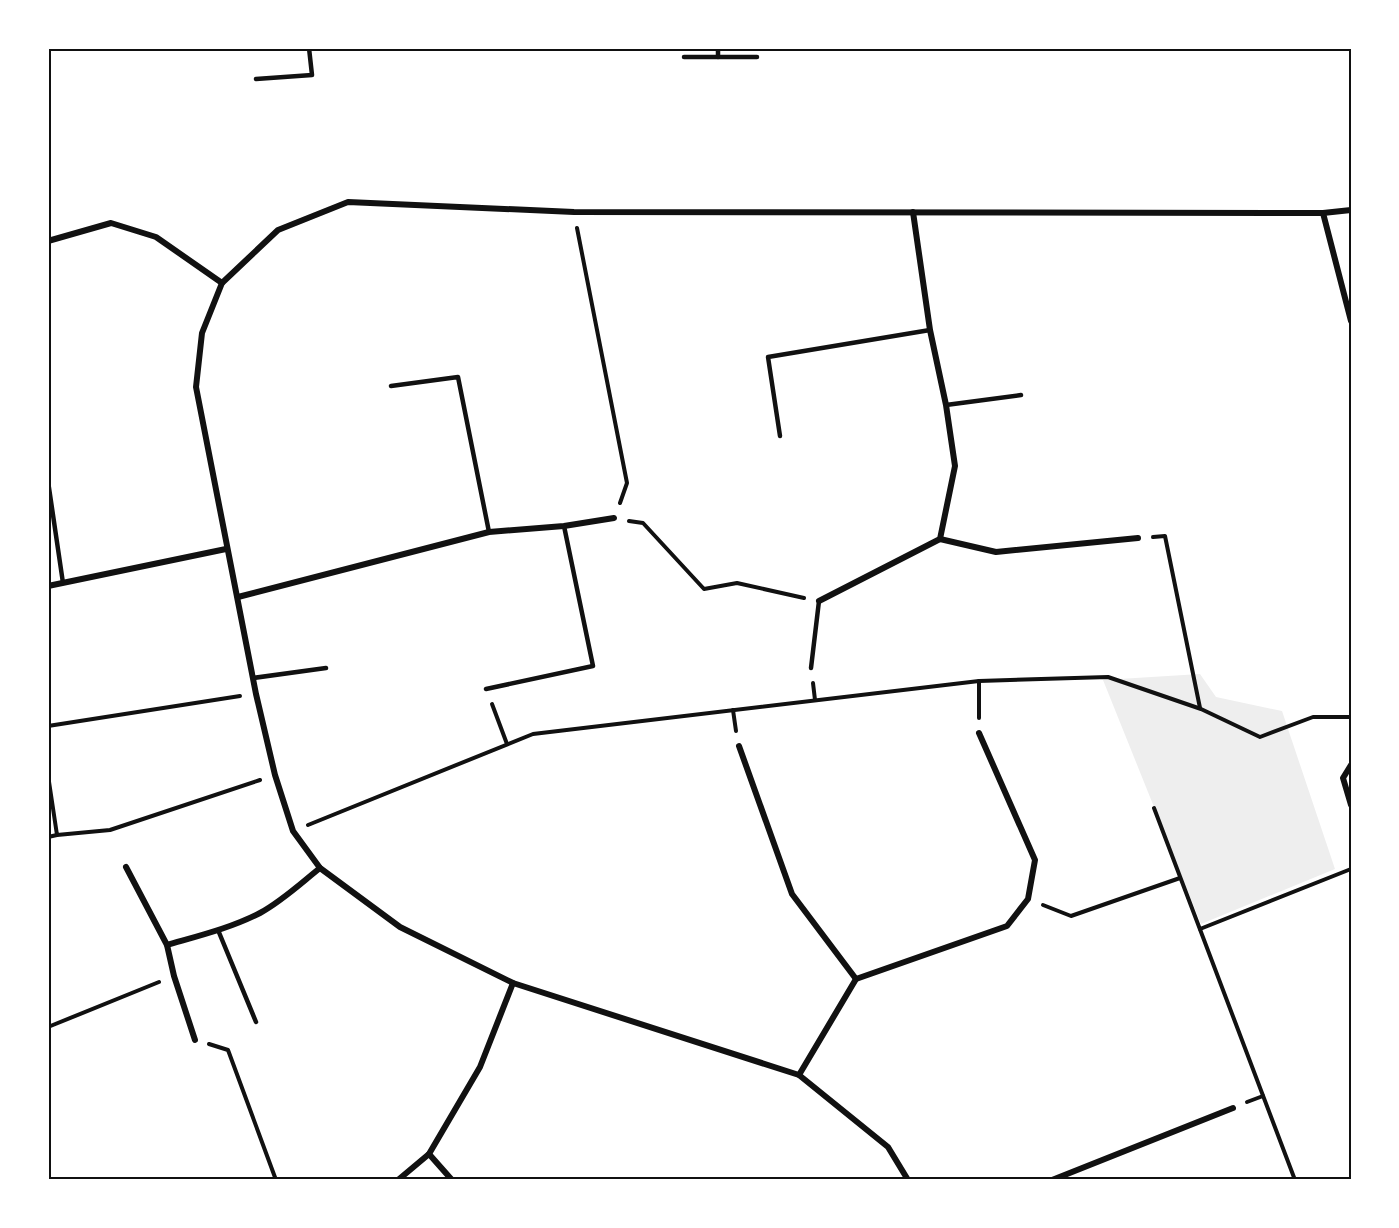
<svg xmlns="http://www.w3.org/2000/svg" width="1399" height="1228" font-family="Ubuntu,sans-serif">
  <style>
    .green { fill: #eee }
    .lines { fill: none; stroke-linecap: round; stroke-linejoin: round }
    .path { stroke: #111; stroke-width: 4 }
    .service { stroke: #111; stroke-width: 4.5 }
    .minor { stroke: #111; stroke-width: 6 }
    .neatline { fill: none; stroke: #111; stroke-width: 2 }
  </style>
  <rect width="100%" height="100%" fill="#fff"/>
  <path class="green" d="M1200 674 1216 697 1282 711 1335 869 1201 924 1103 680Z"/>
  <g class="lines">
    <g class="path">
      <path d="M577 228 627 483 620 503"/>
      <path d="M629 521 643 523 704 589 737 583 804 598"/>
      <path d="M1153 537 1165 536 1200 708"/>
      <path d="M979 681V718"/>
      <path d="M813 683 815 700"/>
      <path d="M492 704 507 744"/>
      <path d="M733 710 736 731"/>
      <path d="M48 726 240 696"/>
      <path d="M48 775 57 835 110 830 260 780"/>
      <path d="M1154 808 1295 1180"/>
      <path d="M308 825 533 734 979 681 1108 677 1201 709 1260 737 1313 717H1351"/>
      <path d="M48 837 57 835"/>
      <path d="M1043 905 1071 916 1180 878"/>
      <path d="M1200 929 1351 869"/>
      <path d="M48 1027 159 982"/>
      <path d="M209 1044 228 1050 276 1180"/>
      <path d="M1247 1102 1263 1096"/>
    </g>
    <g class="service">
      <path d="M718 48V57H757"/>
      <path d="M684 57H718"/>
      <path d="M256 79 312 75 309 48"/>
      <path d="M391 386 458 377 489 532"/>
      <path d="M946 405 1021 395"/>
      <path d="M780 436 768 357 930 330"/>
      <path d="M48 481 63 583"/>
      <path d="M811 668 819 601"/>
      <path d="M253 678 326 668"/>
      <path d="M486 689 593 666 564 526"/>
      <path d="M218 930 256 1022"/>
    </g>
    <g class="minor">
      <path d="M1323 213 1351 321"/>
      <path d="M48 241 111 223 156 237 222 283"/>
      <path d="M940 539 996 552 1138 538"/>
      <path d="M48 586 226 549"/>
      <path d="M238 597 489 532 564 526 614 518"/>
      <path d="M819 601 940 539 955 466 946 405 930 330 913 212"/>
      <path d="M739 746 792 894 856 979"/>
      <path d="M1351 765 1343 778 1351 805"/>
      <path d="M126 867 167 945 174 976 195 1040"/>
      <path d="M167 945C198 936 231 928 260 913 282 901 300 884 320 868"/>
      <path d="M799 1075 856 979 1007 926 1028 899 1035 860 979 733"/>
      <path d="M429 1154 452 1180"/>
      <path d="M398 1180 429 1154 480 1067 513 983"/>
      <path d="M908 1180 888 1147 799 1075 513 983 400 927 320 868 293 831 275 775 256 694 196 387 202 333 222 283 278 230 348 202 574 212 1323 213 1351 210"/>
      <path d="M1052 1180 1233 1108"/>
    </g>
  </g>
  <rect width="1399" height="1228" fill="none" stroke="#ffffff" stroke-width="99"/>
  <rect x="50" y="50" width="1300" height="1128" class="neatline"/>
</svg>
